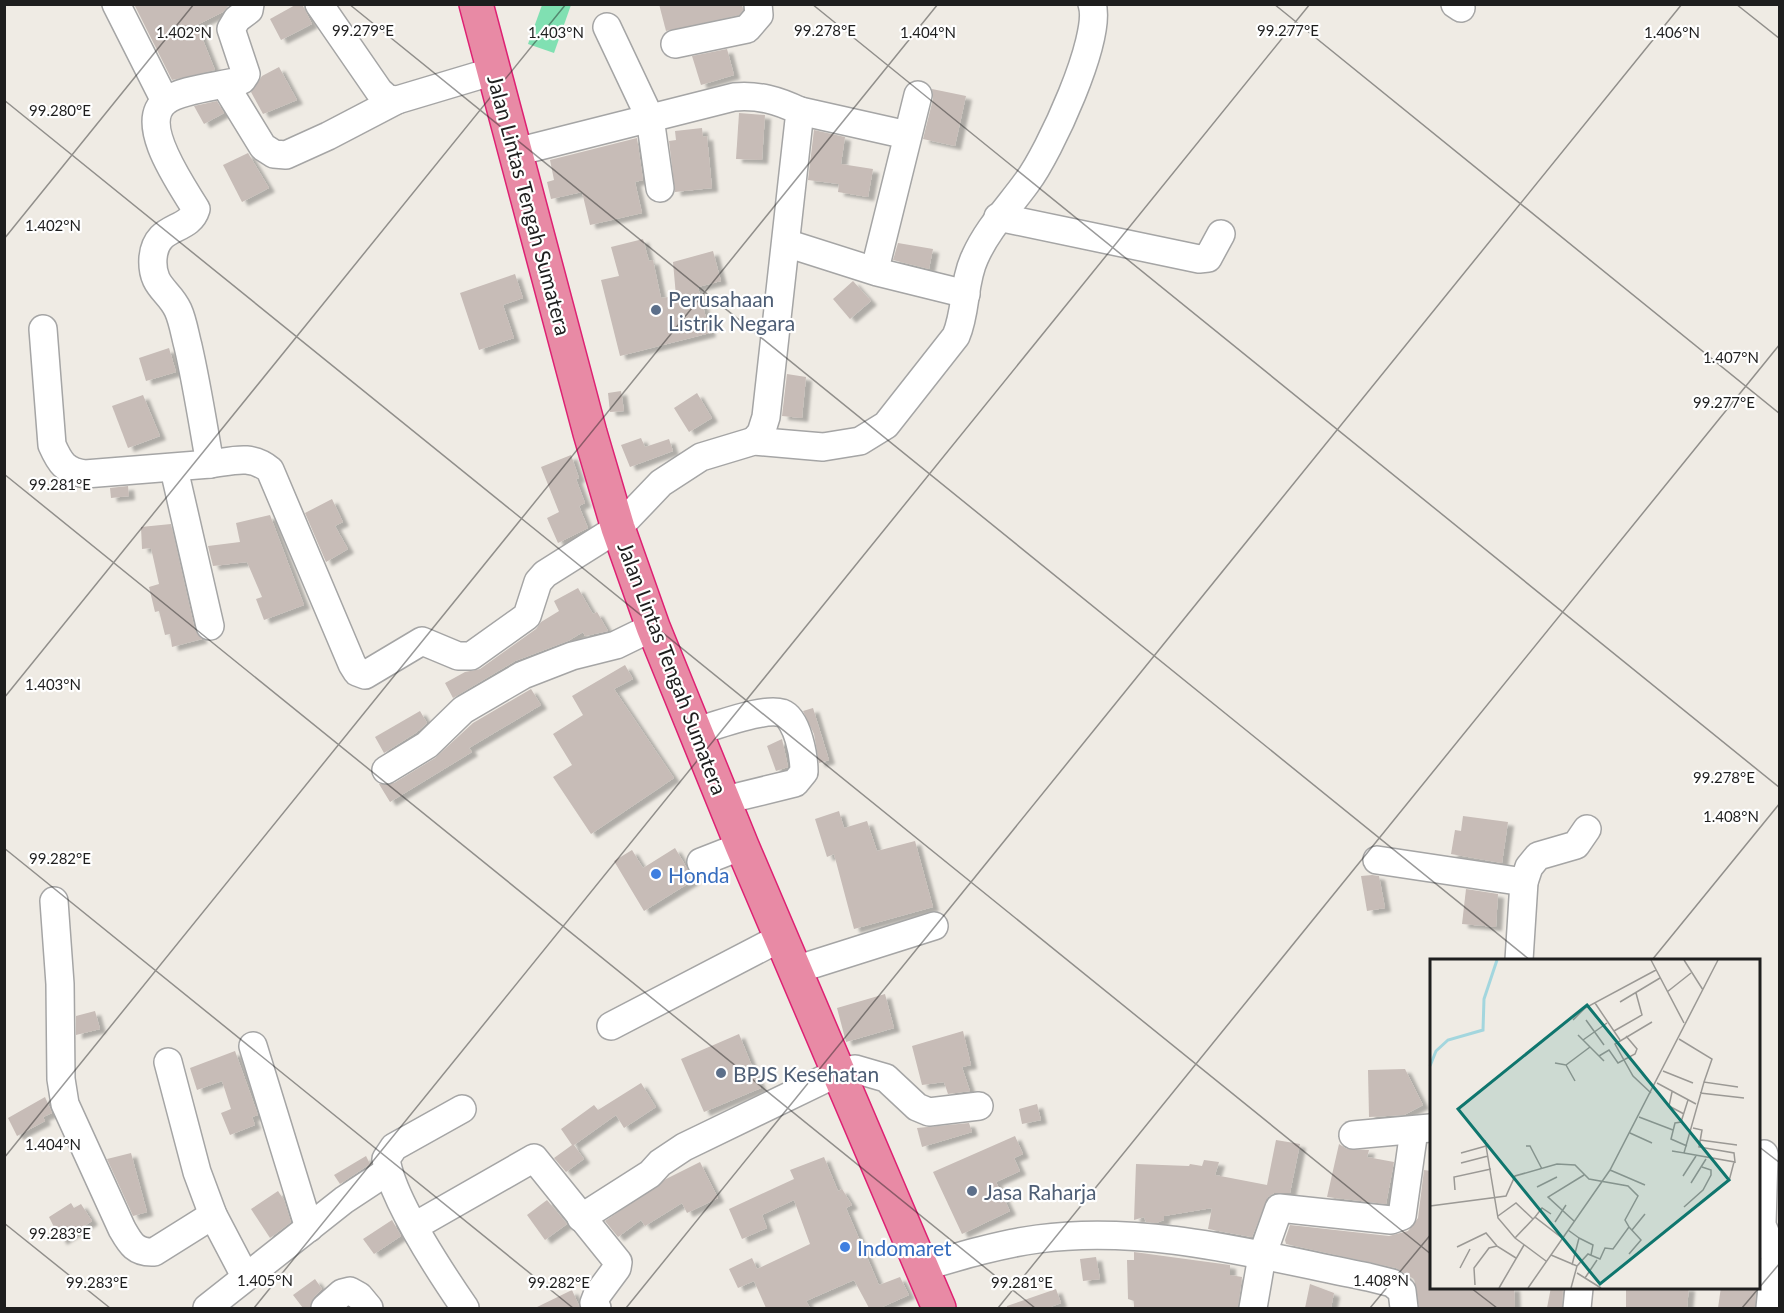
<svg xmlns="http://www.w3.org/2000/svg" width="1784" height="1313" font-family="Lato,sans-serif">
  <style>
    .pitch { fill: #80e0b2 }
    .building { fill: #c7bcb7; filter: url(#shadow) }
    .lines { fill: none; stroke-linecap: round; stroke-linejoin: round }
    .minor-casing { stroke: #a5a5a5; stroke-width: 30 }
    .highway-casing { stroke: #de2173; stroke-width: 36 }
    .minor { stroke: #fff; stroke-width: 27 }
    .highway { stroke: #e88aa5; stroke-width: 33 }
    .ticks { fill: none; stroke: #1e1e1e; stroke-width: 1.5; stroke-opacity: 0.45 }
    .service-dot { fill: #5c6f8a; stroke: #fff; stroke-width: 2 }
    .shop-dot { fill: #3f7fe0; stroke: #fff; stroke-width: 2 }
    .labels { text-anchor: middle; dominant-baseline: central; stroke-width: 4.5; stroke-linejoin: round; paint-order: stroke }
    .street-label { font-size: 21px; fill: #1e1e1e; stroke: #fff }
    .service-label { font-size: 21px; fill: #4e5e75; stroke: #fff; text-anchor: start }
    .shop-label { font-size: 21px; fill: #366cbe; stroke: #fff; text-anchor: start }
    .inset-river { fill: none; stroke: #a3d6de; stroke-width: 3 }
    .inset-road { fill: none; stroke: #9b9995; stroke-width: 1.5 }
    .view { fill: #0f766e; fill-opacity: 0.15; stroke: #0f766e; stroke-width: 3 }
    .inset-edge { fill: none; stroke: #1e1e1e; stroke-width: 3 }
    .ticks-label { font-size: 15px; text-anchor: middle; fill: #1e1e1e; stroke: #fff; stroke-width: 4.5; stroke-linejoin: round; paint-order: stroke }
  </style>
  <defs>
    <filter id="shadow"><feDropShadow dx="6" dy="4" stdDeviation="1.5" flood-color="#0004"/></filter>
  </defs>
  <rect width="100%" height="100%" fill="#efebe4"/>
  <path class="pitch" d="M542 5H571L554 53 528 44Z"/>
  <g class="building">
    <path d="M134 4H230L223 12 197 25 215 70 172 80Z"/>
    <path d="M297 4H302L312 24 281 40 270 19Z"/>
    <path d="M659 4H742L743 10 739 15 666 31Z"/>
    <path d="M727 49 734 75 701 85 692 56Z"/>
    <path d="M279 67 297 100 263 114 251 92 262 76Z"/>
    <path d="M932 89 966 96 955 146 923 139 933 99Z"/>
    <path d="M217 101 224 113 204 124 194 106Z"/>
    <path d="M739 113 765 115 762 160 736 159Z"/>
    <path d="M702 128 703 137 707 136 712 188 675 192 669 141 676 140 675 131Z"/>
    <path d="M814 130 845 137 841 164 873 169 868 197 838 192 839 184 808 180Z"/>
    <path d="M637 138 643 180 635 182 642 213 590 225 582 192 551 199 547 182 554 180 550 160Z"/>
    <path d="M248 153 269 188 242 202 223 165Z"/>
    <path d="M643 239 649 261 653 260 661 298 676 296 673 262 713 251 721 281 698 287 710 333 620 356 601 280 619 276 611 247Z"/>
    <path d="M898 243 933 249 929 269 893 260Z"/>
    <path d="M515 274 523 298 503 305 514 338 479 350 460 293Z"/>
    <path d="M853 281 871 301 850 319 833 299Z"/>
    <path d="M169 348 176 372 146 381 139 358Z"/>
    <path d="M787 374 806 377 802 418 782 416Z"/>
    <path d="M621 391 624 411 610 412 608 393Z"/>
    <path d="M697 393 712 418 689 432 674 408Z"/>
    <path d="M143 395 160 436 128 448 112 406Z"/>
    <path d="M641 438 645 447 669 439 673 451 630 467 621 445Z"/>
    <path d="M571 455 579 478 576 479 585 503 579 506 588 528 558 543 547 518 559 512 541 467Z"/>
    <path d="M128 486 129 496 111 498 110 488Z"/>
    <path d="M332 499 343 522 335 526 348 549 326 562 305 513Z"/>
    <path d="M270 515 304 605 264 620 256 599 262 597 247 562 213 566 208 546 240 542 236 523Z"/>
    <path d="M171 524 195 630 202 639 172 647 170 634 165 635 159 611 155 612 149 587 159 584 151 548 142 549 141 527Z"/>
    <path d="M578 588 593 614 597 612 608 631 585 636 583 632 568 641 515 661 453 698 445 683 465 672 480 669 536 629 541 622 559 611 554 601Z"/>
    <path d="M625 665 633 679 614 689 674 778 591 834 553 777 572 765 553 734 583 715 572 696Z"/>
    <path d="M531 689 541 705 469 748 472 752 390 802 379 784 394 783 435 758 473 723Z"/>
    <path d="M813 708 829 760 819 763 814 734 803 711Z"/>
    <path d="M420 711 427 723 417 732 384 753 375 737Z"/>
    <path d="M782 739 788 767 776 771 767 746Z"/>
    <path d="M839 811 844 828 867 821 877 851 915 841 933 907 854 929 834 854 827 857 815 819Z"/>
    <path d="M1463 816 1508 822 1502 863 1451 854 1455 830 1461 831Z"/>
    <path d="M675 848 694 880 644 911 614 861 632 850 643 868Z"/>
    <path d="M1372 875 1379 876 1385 908 1367 911 1361 876Z"/>
    <path d="M1466 889 1498 894 1496 927 1462 924Z"/>
    <path d="M885 994 894 1028 846 1042 837 1008Z"/>
    <path d="M95 1011 100 1029 76 1035V1016Z"/>
    <path d="M963 1031 971 1065 962 1067 970 1091 948 1094 944 1082 922 1085 912 1046Z"/>
    <path d="M739 1034 761 1088 704 1112 681 1059Z"/>
    <path d="M235 1051 258 1115 252 1117 255 1125 230 1135 221 1113 231 1109 222 1081 197 1090 190 1068Z"/>
    <path d="M1405 1069 1423 1105 1404 1115 1369 1117 1368 1070Z"/>
    <path d="M641 1083 656 1107 624 1128 616 1115 574 1145 584 1159 566 1172 554 1158 572 1145 561 1129 594 1105 598 1110Z"/>
    <path d="M45 1097 52 1113 43 1117 45 1121 17 1136 8 1118Z"/>
    <path d="M1037 1104 1041 1120 1022 1124 1019 1109Z"/>
    <path d="M969 1123 972 1132 922 1147 917 1128Z"/>
    <path d="M1015 1136 1023 1154 1014 1158 1020 1171 996 1182 1010 1211 962 1234 933 1172Z"/>
    <path d="M1276 1140 1300 1144 1290 1193H1274L1268 1197 1252 1237 1208 1229 1212 1208 1164 1216V1220L1156 1223 1146 1222 1144 1217 1134 1220 1136 1164 1189 1166 1190 1164 1202 1166 1204 1160 1219 1162 1215 1175 1267 1185Z"/>
    <path d="M1339 1144 1347 1149 1369 1150 1367 1157 1394 1162 1386 1204 1327 1197Z"/>
    <path d="M131 1153 147 1212 133 1216 107 1159Z"/>
    <path d="M366 1156 370 1164 340 1184 334 1175Z"/>
    <path d="M824 1157 838 1191 842 1189 852 1205 846 1208 879 1285 900 1277 909 1295 880 1308H869L854 1280 806 1301 810 1308H766L754 1281 738 1288 729 1269 752 1258 757 1269 810 1244 794 1200 762 1215 767 1228 742 1239 729 1209 794 1179 790 1170Z"/>
    <path d="M700 1162 718 1198 687 1213 682 1203 645 1226 641 1220 618 1237 605 1221 666 1179Z"/>
    <path d="M1424 1170 1431 1171V1287H1514L1515 1308H1419L1414 1279 1396 1268 1286 1244 1285 1240 1290 1225 1389 1236 1408 1231 1418 1218Z"/>
    <path d="M278 1191 284 1200 291 1222 270 1238 251 1209Z"/>
    <path d="M547 1200 567 1224 545 1240 527 1215Z"/>
    <path d="M71 1203 74 1208 81 1204 92 1221 61 1241 49 1217Z"/>
    <path d="M392 1220 401 1236 374 1254 363 1239Z"/>
    <path d="M1134 1252 1230 1265V1275L1242 1277 1238 1308H1134V1301L1128 1299 1127 1260H1134Z"/>
    <path d="M1096 1257 1100 1279 1083 1281 1080 1259Z"/>
    <path d="M315 1279 322 1289 314 1297 310 1308H303L293 1295Z"/>
    <path d="M1310 1284 1334 1293 1331 1308H1305Z"/>
    <path d="M1551 1287H1563L1562 1308H1547Z"/>
    <path d="M1626 1287H1689L1687 1308H1626Z"/>
    <path d="M1721 1287H1756L1755 1308H1718Z"/>
    <path d="M1056 1289 1061 1303 1048 1308H1007V1306Z"/>
    <path d="M572 1290 580 1308H535Z"/>
  </g>
  <g class="lines">
    <g class="minor-casing">
      <g id="minor">
        <path d="M116 4 165 101"/>
        <path d="M250 4 249 10 237 19 231 29 246 74 242 80C222 86 181 89 166 101 136 123 183 187 196 209 189 233 156 223 153 258 151 287 169 290 178 310 183 321 185 335 188 346 197 385 203 425 210 464 233 461 251 454 270 470L352 664 357 672 365 675 422 641 458 656H471L527 616 538 582 545 574 618 528 661 483 701 457 754 441 823 447 860 441 886 425 956 336C967 310 963 282 975 257 988 228 1009 207 1027 182 1049 153 1103 37 1092 4"/>
        <path d="M319 4 379 91 388 99 397 100 494 71"/>
        <path d="M1455 4 1461 8"/>
        <path d="M607 27 650 118 660 188"/>
        <path d="M675 44 747 29 759 15 758 4"/>
        <path d="M225 85 263 147 274 154 286 155 328 136 397 100"/>
        <path d="M800 111 907 135"/>
        <path d="M516 152 734 97C759 95 777 100 800 111L766 417 761 433 754 441"/>
        <path d="M998 217 1199 259 1208 258 1221 234"/>
        <path d="M786 243 877 272 966 294"/>
        <path d="M875 269 918 95"/>
        <path d="M43 329 52 445C60 463 65 471 85 474L210 464"/>
        <path d="M174 469 210 626"/>
        <path d="M696 731C717 726 763 707 782 713 798 719 804 757 804 772L795 783 725 800"/>
        <path d="M386 770 427 745 463 710 523 675 572 656 616 645 653 627"/>
        <path d="M1377 860 1524 882"/>
        <path d="M701 862 742 846"/>
        <path d="M54 901 60 984 61 1079 65 1104 122 1229C130 1243 135 1253 154 1252L213 1215"/>
        <path d="M1519 960 1524 882 1529 867 1538 856 1576 845 1587 829"/>
        <path d="M795 970 934 926"/>
        <path d="M611 1026 782 937"/>
        <path d="M253 1046 309 1228"/>
        <path d="M168 1062 197 1172 213 1215 245 1276"/>
        <path d="M462 1109 394 1147 386 1159C392 1199 441 1273 465 1308"/>
        <path d="M1353 1135 1430 1128"/>
        <path d="M1764 1154 1762 1225 1775 1256 1770 1308"/>
        <path d="M581 1218 650 1174 660 1163 684 1147 839 1072 855 1069 886 1078 917 1107 929 1112 979 1106"/>
        <path d="M415 1226 534 1158 618 1262 617 1268 597 1295 594 1303 597 1308"/>
        <path d="M923 1267C960 1256 1000 1244 1038 1239 1148 1224 1261 1256 1368 1277L1392 1283 1402 1291 1404 1308"/>
        <path d="M207 1308 344 1200 388 1171"/>
        <path d="M325 1308 342 1293 350 1291 359 1296 369 1308"/>
        <path d="M1253 1308 1262 1256 1279 1208 1391 1220 1402 1216 1414 1130"/>
        <path d="M1577 1308 1579 1288"/>
      </g>
    </g>
    <g class="highway-casing">
      <path id="highway" d="M476 4 590 433 618 528 653 627 742 846 939 1308"/>
    </g>
    <use href="#minor" class="minor"/>
    <use href="#highway" class="highway"/>
  </g>
  <path class="ticks" d="M349 4 1530 960M812 4 1780 788M1274 4 1780 414M1736 4 1780 39M4 100 1432 1255M4 239 194 4M4 474 1035 1308M4 698 566 4M4 848 573 1308M1652 960 1780 803M1758 1146 1780 1163M4 1158 938 4M4 1223 110 1308M1471 1288 1497 1308M254 1308 1310 4M626 1308 1682 4M998 1308 1780 344M1370 1308 1432 1233M1742 1308 1780 1263"/>
  <g class="service-dot">
    <circle cx="656" cy="310" r="6"/>
    <circle cx="721" cy="1073" r="6"/>
    <circle cx="972" cy="1191" r="6"/>
  </g>
  <g class="shop-dot">
    <circle cx="656" cy="874" r="6"/>
    <circle cx="845" cy="1247" r="6"/>
  </g>
  <g class="labels">
    <g class="street-label">
      <text transform="translate(530 205) rotate(75)">Jalan Lintas Tengah Sumatera</text>
      <text transform="translate(673 668) rotate(69)">Jalan Lintas Tengah Sumatera</text>
    </g>
    <g class="service-label">
      <text x="668" y="298">Perusahaan<tspan x="668" dy="24">Listrik Negara</tspan></text>
      <text x="733" y="1073">BPJS Kesehatan</text>
      <text x="984" y="1191">Jasa Raharja</text>
    </g>
    <g class="shop-label">
      <text x="668" y="874">Honda</text>
      <text x="857" y="1247">Indomaret</text>
    </g>
  </g>
  <g transform="translate(1430 959)">
    <rect width="330" height="330" fill="#efebe4"/>
    <path class="inset-river" d="M0 107 6 92 18 81 53 71 54 40 67 1"/>
    <path class="inset-road" d="M221 1 254 64M254 1 273 31M237 33 261 14M190 43 230 19M165 44 190 81M143 61 155 49 226 11M156 61 174 86M184 72 212 56 206 34M148 76 174 102M249 80 282 100 274 123M153 81 177 64M169 97 179 91 188 104 205 95 207 90 196 77M125 104 136 106 160 88M136 106 145 122M233 112 263 124M227 124 266 145M242 133 239 147 254 155M221 134 203 117 185 85 222 63M270 134 314 139M209 158 243 171M200 174 222 184M55 181 68 259 85 279 116 302M270 181 307 186M96 187H100L112 210M257 187 241 180 245 164 251 163 258 141M242 192 254 194 274 123 308 128M31 194 56 187M254 194 305 203 304 194 269 188 272 171 263 169M31 204 58 197M180 211 215 226M253 217 266 197M299 222 304 203M261 224 276 200M107 228 127 218M25 231 24 218 61 210M0 247 76 237 85 217 127 205 145 206 159 220 198 227 208 237 195 261 199 268 183 290 175 289 170 300 158 295 147 307M254 248 273 231 281 216V211L272 208M121 255 112 249 105 258 132 279M68 257 86 244 103 260M144 262 118 238 154 216M125 263 136 246M199 268 211 281 199 295M138 271 149 279 142 306M202 271 215 255M85 279 105 258M149 279 163 286 161 296M27 288 56 274 67 287M121 296 147 307 141 329M30 309 40 290M147 314 171 329M155 319 167 301M45 326 44 309 59 289 67 287 86 299M69 329 94 286M98 329 180 211 288 1"/>
    <path class="view" d="M157 46 299 221 170 325 28 150Z"/>
    <rect width="330" height="330" class="inset-edge"/>
  </g>
  <g class="ticks-label">
    <text x="1288" y="36">99.277°E</text>
    <text x="363" y="36">99.279°E</text>
    <text x="825" y="36">99.278°E</text>
    <text x="556" y="38">1.403°N</text>
    <text x="928" y="38">1.404°N</text>
    <text x="184" y="38">1.402°N</text>
    <text x="1672" y="38">1.406°N</text>
    <text x="60" y="116">99.280°E</text>
    <text x="53" y="231">1.402°N</text>
    <text x="1731" y="363">1.407°N</text>
    <text x="1724" y="408">99.277°E</text>
    <text x="60" y="490">99.281°E</text>
    <text x="53" y="690">1.403°N</text>
    <text x="1724" y="783">99.278°E</text>
    <text x="1731" y="822">1.408°N</text>
    <text x="60" y="864">99.282°E</text>
    <text x="53" y="1150">1.404°N</text>
    <text x="60" y="1239">99.283°E</text>
    <text x="265" y="1286">1.405°N</text>
    <text x="1381" y="1286">1.408°N</text>
    <text x="97" y="1288">99.283°E</text>
    <text x="559" y="1288">99.282°E</text>
    <text x="1022" y="1288">99.281°E</text>
  </g>
  <rect width="1784" height="1313" fill="none" stroke="#1e1e1e" stroke-width="12"/>
</svg>
